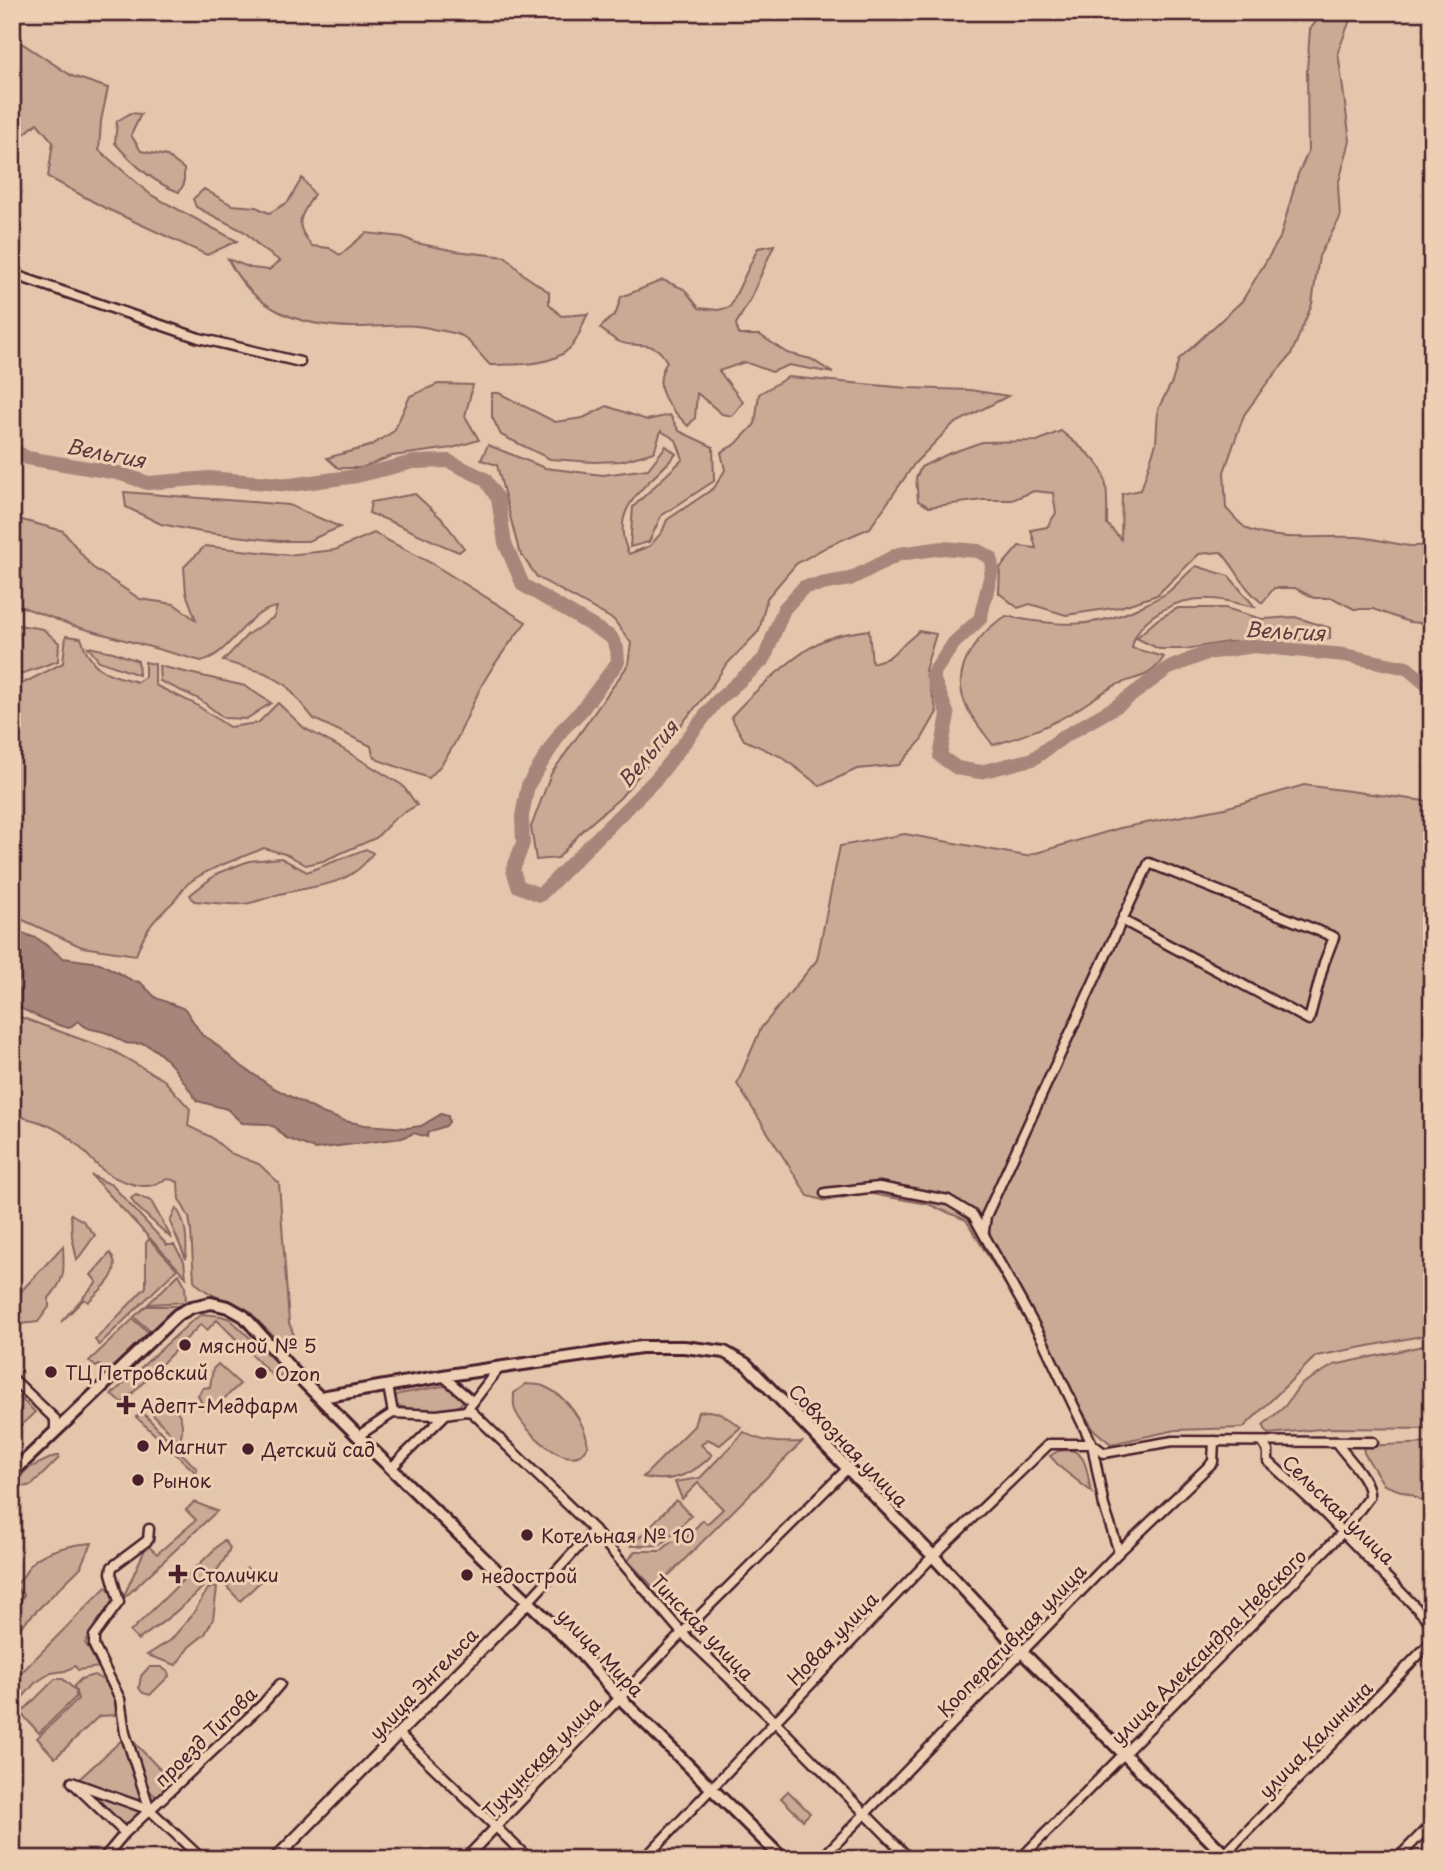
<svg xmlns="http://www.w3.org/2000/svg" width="1444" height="1871" font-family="'Playpen Sans',sans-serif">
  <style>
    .green { fill: #caaa95; stroke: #8a6460; stroke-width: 2 }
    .water { fill: #a8857a; stroke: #825c5a; stroke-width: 2 }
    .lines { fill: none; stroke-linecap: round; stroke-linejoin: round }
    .river { stroke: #a8857a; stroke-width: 14 }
    .minor-casing { stroke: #4a1f2b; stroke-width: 13 }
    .tertiary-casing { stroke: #4a1f2b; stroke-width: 15 }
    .secondary-casing { stroke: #4a1f2b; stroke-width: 16 }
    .minor { stroke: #edd0b3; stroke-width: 8 }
    .tertiary { stroke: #edd0b3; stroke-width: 10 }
    .secondary { stroke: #edd0b3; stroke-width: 10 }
    .poi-dot { fill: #4a1f2b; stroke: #edd0b3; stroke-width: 2.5 }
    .labels { text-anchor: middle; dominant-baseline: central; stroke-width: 6; stroke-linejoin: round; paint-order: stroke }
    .poi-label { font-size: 19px; fill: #4a1f2b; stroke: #edd0b3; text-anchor: start }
    .street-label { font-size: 19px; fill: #4a1f2b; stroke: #edd0b3 }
    .water-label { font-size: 21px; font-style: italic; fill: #62383f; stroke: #edd0b3 }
  </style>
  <rect width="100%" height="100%" fill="#e3c6ab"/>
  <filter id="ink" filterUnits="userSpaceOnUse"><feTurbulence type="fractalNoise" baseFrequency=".0143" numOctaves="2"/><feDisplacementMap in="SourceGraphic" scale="14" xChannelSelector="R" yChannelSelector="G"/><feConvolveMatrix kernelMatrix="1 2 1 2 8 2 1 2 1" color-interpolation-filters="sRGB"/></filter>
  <g filter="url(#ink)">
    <g class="green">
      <path d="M1324 12H1353L1338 52 1350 141 1338 185 1340 218 1319 256 1312 304 1291 355 1267 383 1244 415 1224 472 1226 508C1232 515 1241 526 1249 530 1284 542 1321 535 1357 537 1382 538 1407 551 1432 544V624L1409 622 1373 609H1354L1333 598H1314L1295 588H1274L1262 603C1241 586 1238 570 1221 552L1199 554 1157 595 1120 607 1066 615 1030 604 1018 608 999 593 1000 568 1019 546 1036 548 1031 530 1047 527 1056 513 1053 493 1034 491 1012 500H983L929 507 918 501 916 478 921 467 948 454 982 442 1037 441 1061 431C1105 468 1108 464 1107 524L1121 539 1122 494 1141 490 1156 443 1158 409 1172 382 1179 359 1242 301 1280 238 1298 174 1308 152 1307 70 1310 29Z"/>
      <path d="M12 40 23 44 72 76 108 88 101 121 99 150 151 195 237 241 207 255 103 207 48 177 53 142 37 123 12 145Z"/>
      <path d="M131 113 141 114 131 135 141 151 167 156 184 169V184L179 192C154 183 132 163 115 143L117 121Z"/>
      <path d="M302 178 314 194C301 218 292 222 312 246L329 248 340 255 366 233 403 237 416 243 456 251 506 257 524 275 549 292V304L561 316 588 314C581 325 580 339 570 348 551 367 515 364 490 365 481 356 473 345 464 337 456 332 442 331 433 329 406 322 380 328 353 327 298 326 253 310 228 259L251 268 269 270 280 261 260 247 245 232 196 207 193 199 204 189 232 205 256 207 269 213 288 202Z"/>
      <path d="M774 245 750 300 736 324 739 335H760L787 353 811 359 833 373 789 365 772 372 745 362 719 371 743 402 732 416 722 414 697 393 695 418 688 426C669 407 650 388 667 362 653 335 636 351 618 341 611 338 605 332 600 328L616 313 621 297 663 280 684 289 699 308 718 310 730 307 758 248Z"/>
      <path d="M788 377 907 388 970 390 1008 396 952 425 915 463 870 528 830 545 796 564 767 598 759 631 725 666 709 691 620 798 582 831 558 858 536 860 531 827 551 774 628 665 631 643 614 620 537 577 519 551 497 465 481 460 488 445 545 468 603 475 648 469 666 446 676 454C650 486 606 506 629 554L650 546 662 532 667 520 714 488 725 470 721 452 736 444 755 424 759 394Z"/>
      <path d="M438 384 473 385 465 416 479 440 452 448 392 456 361 468H338L327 458 370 446 394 431 410 396Z"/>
      <path d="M492 393H499L555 422 583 418 607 406 647 420 670 415 679 431 713 447 714 481 661 516 649 542 630 547 633 507 683 459 676 440 661 431 654 452 622 461 594 462 550 459 501 435 492 417Z"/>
      <path d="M124 492 289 505 340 527 308 541H279L201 532 161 524 126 507Z"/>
      <path d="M415 494 442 519 464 548 459 552C428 540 400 524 369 513L371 502Z"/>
      <path d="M12 515 22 520 63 531 92 567 140 599 174 604 196 620 186 593 184 567 205 546 288 555 335 550 374 533 431 563 526 622C511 642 494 662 482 685 465 717 456 753 429 778L378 760 373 755 371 746 314 719 286 685 265 673 223 661 248 634 274 617 277 607C245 611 231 655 201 661L74 626 12 603Z"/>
      <path d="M1196 566 1229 576 1255 607C1241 605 1226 599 1211 599 1180 597 1137 615 1132 648L1164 657C1148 681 1137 675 1114 686 1100 693 1087 704 1073 712 1048 727 1021 737 993 745 982 730 965 711 962 693 955 663 982 630 1006 616 1056 626 1096 630 1144 605 1152 601 1161 597 1168 592 1178 584 1186 574 1196 566Z"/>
      <path d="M1178 608H1225L1262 619 1295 617 1330 628V639L1228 642 1185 649H1159L1136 638 1158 619Z"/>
      <path d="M12 624 43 629 59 643 58 661 12 677Z"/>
      <path d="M869 630 872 663 888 658 919 631 936 634 925 670 937 712 920 742 899 765 857 769 820 786 782 757 744 740 731 717C750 695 800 649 827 639 840 633 856 632 869 630Z"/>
      <path d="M66 636 81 638C92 672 105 673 137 682L145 677V662L155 664V685L195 704 229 727 258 723 278 703 304 728 341 748 402 785 417 805 394 819 376 838 323 861 306 865 288 855 264 848C240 859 212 866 190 882 183 887 179 896 173 902 153 921 146 928 136 955L82 947 12 915V686L16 687 63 663Z"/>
      <path d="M88 647 113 652 138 661 139 675 99 661Z"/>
      <path d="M159 666 245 686 271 703 246 719 224 718 199 699 160 681Z"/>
      <path d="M1304 785 1432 802V1334L1316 1356 1243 1428 1176 1430 1111 1444 1094 1430 966 1220 928 1204 866 1193 826 1201 808 1196 737 1084 761 1028 817 960 840 846 905 834 1026 856 1120 828 1225 808Z"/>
      <path d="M366 849 373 853C349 888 317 884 280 894 268 897 256 903 243 904 227 905 210 902 194 901L190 895 218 873 249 861 281 858 307 872Z"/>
      <path d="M12 1014 113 1051 164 1080 190 1109 188 1126 211 1137 230 1153 259 1164 279 1183 289 1323 296 1340 295 1348 285 1347C274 1337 263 1325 251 1316 236 1304 203 1294 194 1280L191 1230 189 1217 179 1199 178 1182C167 1176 163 1181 153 1185 145 1187 134 1185 126 1182 94 1171 91 1154 67 1136 50 1124 33 1119 12 1115Z"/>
      <path d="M91 1175 112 1185 167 1245H174L184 1261 186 1277Z"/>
      <path d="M136 1195 151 1201 172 1239 135 1205 131 1198Z"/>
      <path d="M176 1208C187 1223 187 1241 186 1259L170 1222Z"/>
      <path d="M71 1214 83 1221 95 1235 77 1260 72 1236Z"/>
      <path d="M149 1239 177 1269 99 1345 95 1340 146 1287V1243Z"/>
      <path d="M63 1246C64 1271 66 1279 49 1298V1307L38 1322 12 1325V1301Z"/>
      <path d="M110 1253C125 1272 101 1289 88 1302L84 1299 61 1322 97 1282 91 1275Z"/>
      <path d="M179 1274 185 1285 186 1302 148 1304Z"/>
      <path d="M146 1306H177L153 1331H150L134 1317Z"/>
      <path d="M203 1314 221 1316 230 1319 285 1371 276 1379 217 1320 207 1330 201 1324 123 1403 111 1395 193 1320Z"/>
      <path d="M133 1319 148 1332V1336L106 1373 99 1365 96 1367 89 1361Z"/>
      <path d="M1432 1344V1429L1331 1428 1268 1434 1263 1425 1285 1406 1300 1385 1334 1365Z"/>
      <path d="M218 1364 240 1384 212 1410 204 1409 198 1395 203 1388 210 1387 213 1369Z"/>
      <path d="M526 1384C531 1385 538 1384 543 1386 566 1395 586 1423 588 1446 587 1447 581 1454 580 1455 559 1465 522 1428 515 1410 513 1405 514 1398 514 1393Z"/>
      <path d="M443 1386 451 1388 464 1400C451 1420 415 1411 396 1405L394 1397 399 1394Z"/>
      <path d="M12 1390 35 1412 12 1434V1420L21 1411 13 1402Z"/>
      <path d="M164 1401 166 1406H173C184 1417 183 1428 180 1443L151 1413Z"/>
      <path d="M709 1411 720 1413 741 1427 720 1445 707 1439 701 1445 712 1455C693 1475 671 1484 643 1477L694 1426 698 1412Z"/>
      <path d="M143 1413 197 1469 195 1472 136 1417Z"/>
      <path d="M744 1432C761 1443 782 1443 802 1442L655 1589 628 1561 635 1551H661L671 1542 684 1540 703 1520 707 1524 723 1509 698 1483 682 1499 675 1482 700 1478Z"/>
      <path d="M1432 1443V1507L1412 1495 1384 1485 1364 1453 1363 1446Z"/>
      <path d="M1070 1450C1089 1454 1086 1476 1092 1492L1061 1468 1050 1456 1058 1451Z"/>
      <path d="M55 1456H59L58 1459 32 1485 12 1489V1484L29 1468Z"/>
      <path d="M676 1500 691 1516 661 1545 631 1546Z"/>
      <path d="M194 1502 217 1511 122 1600 147 1545 157 1554 196 1520 186 1510Z"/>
      <path d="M224 1540 230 1548C215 1584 170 1618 138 1640L130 1632Z"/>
      <path d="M92 1543C89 1552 83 1557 81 1567L12 1635V1616L24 1595 14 1586C25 1578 24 1572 32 1563 44 1550 75 1544 92 1543Z"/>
      <path d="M247 1568 260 1582 240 1601 227 1587Z"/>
      <path d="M106 1587 111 1591 113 1600 85 1643 100 1667 78 1670 75 1666 65 1671 51 1673 35 1683 17 1704 12 1703V1682Z"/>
      <path d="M213 1587 217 1588 213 1619 205 1634 189 1647 176 1665 147 1655 171 1640 192 1615 208 1589Z"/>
      <path d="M149 1667H161L168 1672 169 1676 150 1695 143 1693 139 1688 141 1676Z"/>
      <path d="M94 1675 108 1683 116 1705 115 1715 99 1716 55 1758 37 1738 78 1699 74 1686 81 1679Z"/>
      <path d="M55 1679H63L76 1691V1697L39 1733 21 1713Z"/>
      <path d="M124 1738 146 1799 139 1805 77 1781Z"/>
      <path d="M130 1738 174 1784 157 1798 149 1790Z"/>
      <path d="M82 1789 142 1811 124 1828Z"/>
      <path d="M788 1791 810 1813 803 1820 781 1798Z"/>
    </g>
    <path class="water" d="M12 929 38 939 63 958 100 963 133 981 140 982 156 998 185 1009 202 1035 211 1040 237 1063 272 1087 322 1113 345 1121 365 1125 407 1128 421 1126 441 1114 448 1116 449 1122 446 1126 428 1132 427 1137 414 1133 402 1138 315 1149 286 1138 275 1127 266 1124 242 1123 227 1109 197 1101C184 1082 169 1056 147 1045 141 1042 133 1045 126 1043 119 1041 114 1035 107 1033 93 1028 90 1032 78 1021L69 1028C48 1023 31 1013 12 1004Z"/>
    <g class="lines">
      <path class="river" d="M12 449 27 458 118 473 148 483 209 478 290 485 357 476 413 462 448 461 485 479 498 499 505 543 523 585 611 637 617 648 618 662 581 711 562 730 528 785 522 816 523 843 513 870 518 886 540 895 657 778 715 703 764 659 784 609 804 587 850 579 899 554 943 548 978 551 991 558 992 570 980 619 954 643 932 675 948 715 940 756 957 768 980 772 1033 759 1063 737 1117 706 1167 669 1206 653 1254 646 1344 655 1407 668 1432 689"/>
      <g class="minor-casing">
        <g id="minor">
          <path d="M12 274 199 338 300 362"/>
          <path d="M825 1193 879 1187 948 1200 973 1215 1042 1339 1092 1444 1104 1506 1119 1552"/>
          <path d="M984 1231 986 1216 1122 920 1309 1020 1324 963 1334 937 1149 863 1122 920"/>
          <path d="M443 1376 473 1402"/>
          <path d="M12 1378 55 1419V1432"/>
          <path d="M388 1386 393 1413"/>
          <path d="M466 1411 499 1368"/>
          <path d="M358 1436 393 1413 437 1415 466 1411 472 1412 594 1530 682 1633 774 1721 910 1859"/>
          <path d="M1262 1442 1268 1451V1461L1324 1513 1432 1624"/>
          <path d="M391 1468 445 1415"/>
          <path d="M528 1602 594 1530"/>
          <path d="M399 1734 529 1859"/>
          <path d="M72 1782 150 1810 125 1733 120 1699 94 1646V1636L119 1602 111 1573 112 1567 148 1540 149 1529"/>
          <path d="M74 1784 125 1833"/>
          <path d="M150 1810 202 1859"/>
          <path d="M103 1859 125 1833 262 1705 280 1684"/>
          <path d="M465 1859 682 1633 847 1469"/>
          <path d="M644 1859 933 1556 1049 1444H1092L1104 1453 1173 1441 1373 1442"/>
          <path d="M821 1859 1119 1552 1213 1462 1214 1441"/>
          <path d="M1020 1859 1342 1533 1369 1497C1371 1479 1346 1457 1336 1442"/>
          <path d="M1220 1859 1432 1641"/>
          <path d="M1397 1859 1432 1823"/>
        </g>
      </g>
      <g class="tertiary-casing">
        <path id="tertiary" d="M275 1859 528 1602"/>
      </g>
      <g class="secondary-casing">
        <g id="secondary">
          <path d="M321 1397 455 1374 641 1347H684L724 1352 746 1364 933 1556 1021 1651 1229 1859"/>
          <path d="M12 1473 177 1315 192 1307 211 1303 228 1307 244 1316 292 1370 358 1436 576 1648 619 1697 783 1859"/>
        </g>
      </g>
      <use href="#minor" class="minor"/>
      <use href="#tertiary" class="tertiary"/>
      <use href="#secondary" class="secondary"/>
    </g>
  </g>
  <g class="poi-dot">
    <circle cx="185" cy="1345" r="7"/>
    <circle cx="51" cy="1372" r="7"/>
    <circle cx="261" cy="1373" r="7"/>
    <path d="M122.5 1394.5h7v7h7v7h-7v7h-7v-7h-7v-7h7z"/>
    <circle cx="143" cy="1446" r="7"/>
    <circle cx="248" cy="1449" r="7"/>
    <circle cx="138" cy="1480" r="7"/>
    <circle cx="527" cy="1535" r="7"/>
    <path d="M174.5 1563.5h7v7h7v7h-7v7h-7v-7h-7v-7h7z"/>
    <circle cx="467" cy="1575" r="7"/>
  </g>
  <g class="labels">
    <g class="poi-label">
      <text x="199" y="1345">мясной № 5</text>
      <text x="65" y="1372">ТЦ Петровский</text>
      <text x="275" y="1373">Ozon</text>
      <text x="140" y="1405">Адепт-Медфарм</text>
      <text x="157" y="1446">Магнит</text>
      <text x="262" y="1449">Детский сад</text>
      <text x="152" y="1480">Рынок</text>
      <text x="541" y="1535">Котельная № 10</text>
      <text x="192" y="1574">Столички</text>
      <text x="481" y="1575">недострой</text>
    </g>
    <g class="street-label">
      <text transform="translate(849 1445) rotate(46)">Совхозная улица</text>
      <text transform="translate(1339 1509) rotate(44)">Сельская улица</text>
      <text transform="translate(703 1627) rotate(46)">Тинская улица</text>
      <text transform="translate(832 1638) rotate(-46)">Новая улица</text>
      <text transform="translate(1011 1640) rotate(-46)">Кооперативная улица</text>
      <text transform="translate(1208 1646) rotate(-45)">улица Александра Невского</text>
      <text transform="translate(601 1652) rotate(46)">улица Мира</text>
      <text transform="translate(423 1683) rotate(-46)">улица Энгельса</text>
      <text transform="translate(205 1736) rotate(-44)">проезд Титова</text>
      <text transform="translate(1315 1739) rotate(-46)">улица Калинина</text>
      <text transform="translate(541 1757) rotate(-46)">Тухунская улица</text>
    </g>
    <g class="water-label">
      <text transform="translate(106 452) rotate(11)">Вельгия</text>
      <text transform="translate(1285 630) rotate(3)">Вельгия</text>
      <text transform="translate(647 753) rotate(-50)">Вельгия</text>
    </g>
  </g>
  <rect width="1444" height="1871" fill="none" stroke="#edd0b3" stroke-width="42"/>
  <rect x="21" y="21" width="1402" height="1829" fill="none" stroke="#4a1f2b" stroke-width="2.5" filter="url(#ink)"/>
</svg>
